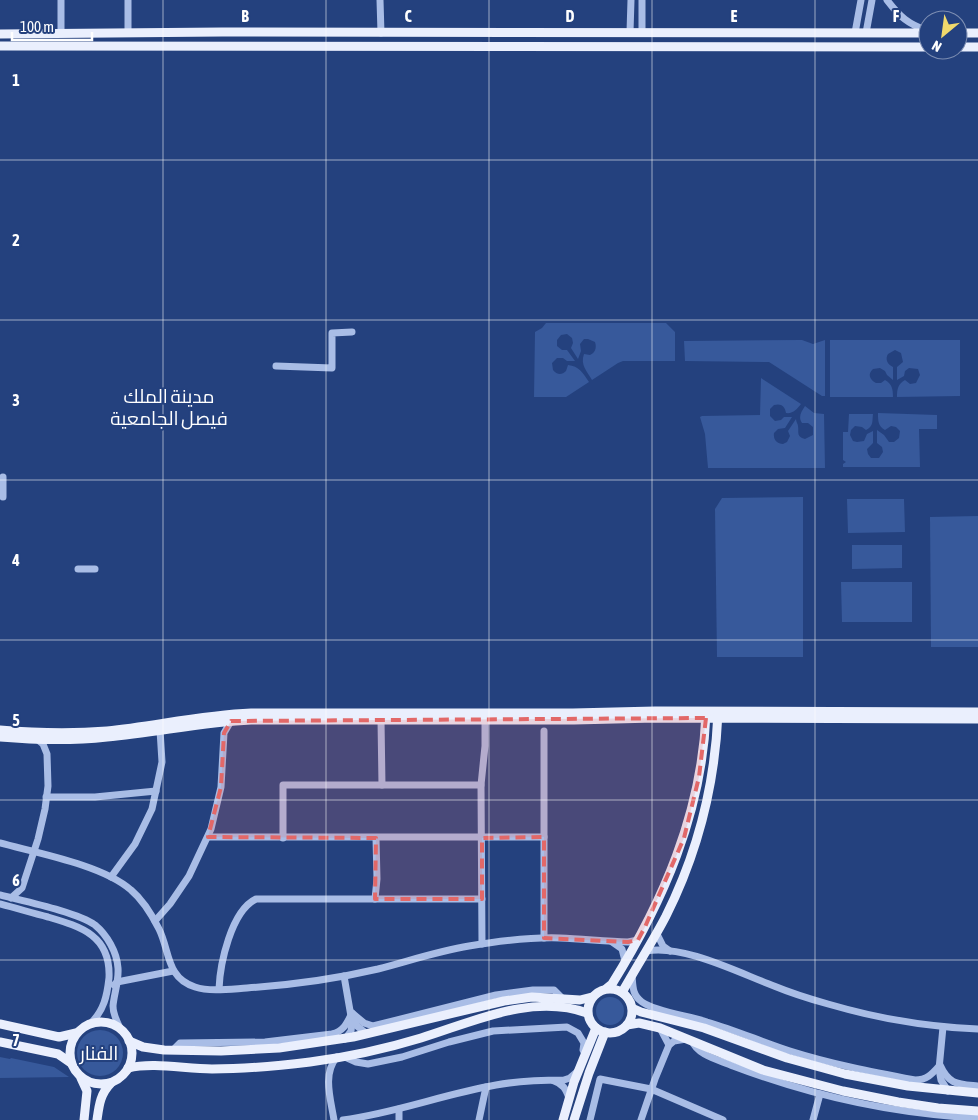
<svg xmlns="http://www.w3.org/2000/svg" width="978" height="1120" font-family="'Asap Condensed',Cairo,sans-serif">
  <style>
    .green { fill: #37599b }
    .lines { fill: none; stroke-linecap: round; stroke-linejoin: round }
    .minor { stroke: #a9bde6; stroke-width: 7 }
    .major { stroke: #eaeffd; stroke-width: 9 }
    .marked { fill: #e26868; fill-opacity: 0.2; stroke: #e26868; stroke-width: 4; stroke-dasharray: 10 6; stroke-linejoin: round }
    .grid { fill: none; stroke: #fff; stroke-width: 1; stroke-opacity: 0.55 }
    .labels { text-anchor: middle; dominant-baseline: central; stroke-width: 4; stroke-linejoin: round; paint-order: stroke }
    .neighbourhood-label { font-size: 19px; fill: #fff; stroke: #24417e }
    .grid-label { font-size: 16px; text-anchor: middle; font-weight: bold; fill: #fff; stroke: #24417e; stroke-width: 4; stroke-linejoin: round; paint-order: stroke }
  </style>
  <rect width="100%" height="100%" fill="#24417e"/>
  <g class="green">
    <path d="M546 323H666L675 332V361H623L618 363 592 380C587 371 580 365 584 354L590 355C595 353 597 348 595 342L588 339H584L580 344 581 351 578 359 571 348 573 343 572 338 567 334 561 335 557 340V346L562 350H567L575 361H567L563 358H557L552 363 553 370C557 375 562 375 566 371L568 365C579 366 583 373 589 382L566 397H534L535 332 542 328Z"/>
    <path d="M802 340 813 344 825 340V396H822L769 362 685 361 684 341Z"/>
    <path d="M830 340H960V396L897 397C897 389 898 384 905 380L910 384 916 383 920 375 918 369 909 368 905 371 904 376 897 380V367L903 362 901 353 895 350 888 354C885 359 887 364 893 367V380L887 375 885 371 880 368 873 369C867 374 870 380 876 383H881L885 380C892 384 893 389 893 397H830Z"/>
    <path d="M761 378 801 404C797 409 793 414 786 413 785 406 781 403 774 405L770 409V416L775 421 781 420 784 417H792L785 428 778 429 774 433C773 440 777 444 783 444L787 442 790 436 788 431 796 419C796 422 798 424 798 426 799 432 796 437 805 439L813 435V427L808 423H802C798 417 801 412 805 406L814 413 824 414 825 468H708L705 434 700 417 702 416 760 415Z"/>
    <path d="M878 413 937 415V429H919L920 467H843V464L846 462 843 460V432H848L849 414H873C872 421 874 426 866 430L862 427 855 426 851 430 850 435 853 441 857 442 864 441 867 434 873 431V443L867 449 868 454 871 458H879L883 452 882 447 877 443V430L884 435 889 442H894L899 438 900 431 896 427 891 426 885 430C878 426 878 421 878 413Z"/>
    <path d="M803 497V657H717L715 509 722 498Z"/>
    <path d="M847 499H904L905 532 848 533Z"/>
    <path d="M978 516V647H931L930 517Z"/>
    <path d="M852 545H902V568L852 569Z"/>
    <path d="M841 582H912V622H842Z"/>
    <circle cx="610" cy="1011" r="14"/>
    <circle cx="100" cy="1053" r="23"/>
    <path d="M0 1057 10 1059 11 1058 54 1067 69 1077 0 1078Z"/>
  </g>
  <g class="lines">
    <g class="minor">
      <path d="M61 0V33"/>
      <path d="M128 0V33"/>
      <path d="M380 0 381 33"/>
      <path d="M642 0V32"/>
      <path d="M887 0C900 17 908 24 928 31"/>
      <path d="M630 32 631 0"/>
      <path d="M855 33 861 0"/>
      <path d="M866 33 872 0"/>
      <path d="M276 366 332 368V333L352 332"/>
      <path d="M3 497V477"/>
      <path d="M78 569H95"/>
      <path d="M381 720 382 785"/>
      <path d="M46 797H95L156 791"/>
      <path d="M208 837H544"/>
      <path d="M283 838V785H481"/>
      <path d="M0 843C37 853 103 865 131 890 143 900 152 915 159 929 170 951 166 978 195 987 210 992 231 989 247 988 291 985 335 979 378 969 409 961 438 951 469 946 499 941 530 937 560 938 582 939 605 941 628 942L638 940"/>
      <path d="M111 877 135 844 152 809 162 762 160 730"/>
      <path d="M0 895C23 901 77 912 95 925 107 935 117 952 118 968 119 981 114 994 113 1006 113 1014 117 1022 120 1028"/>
      <path d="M11 898 22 888 38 839 45 809 48 786 47 754 43 744 37 739"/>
      <path d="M375 899 377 879 376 838"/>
      <path d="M0 904C16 908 32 913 48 917 82 927 111 936 109 978 107 996 104 1010 91 1023"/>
      <path d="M155 921 170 904 189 876 211 829 221 787 224 733 231 721"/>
      <path d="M657 934 663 946 670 951"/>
      <path d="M544 938V731"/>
      <path d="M612 942 622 949 625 961"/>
      <path d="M482 944 481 785 485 746V720"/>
      <path d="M646 951C683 944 739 973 774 986 791 993 810 999 828 1004 876 1018 928 1027 978 1029"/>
      <path d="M632 975C633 986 632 995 642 1002 656 1012 690 1016 707 1022 735 1030 762 1042 790 1051 831 1064 873 1072 915 1080 927 1080 932 1074 940 1065 949 1085 958 1084 978 1086"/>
      <path d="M344 976 352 1022 351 1031 345 1039"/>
      <path d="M114 985 117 982 173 971"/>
      <path d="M219 989C220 964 231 911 256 899H482"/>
      <path d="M352 1013 364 1023 373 1026 496 995 533 990H554L562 998"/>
      <path d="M353 1018 357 1026 367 1034"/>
      <path d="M943 1027 939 1069 941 1080 948 1091"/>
      <path d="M660 1028 669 1045"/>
      <path d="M692 1041C698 1056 720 1060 733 1066 812 1096 894 1114 978 1118"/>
      <path d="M173 1050 180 1043 265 1042 332 1034C344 1031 347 1023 352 1013"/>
      <path d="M345 1057 356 1062 368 1064 402 1057 449 1042 493 1031 567 1027 578 1033 584 1043 583 1050 585 1054"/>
      <path d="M554 1081C563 1084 566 1089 569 1098"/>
      <path d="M399 1109V1120"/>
      <path d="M334 1120C331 1100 322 1074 337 1057"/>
      <path d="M343 1120C395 1113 444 1094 496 1085 518 1081 541 1080 564 1080L570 1078 577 1072"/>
      <path d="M479 1120 486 1087"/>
      <path d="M590 1120 600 1079 651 1089 723 1120"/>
      <path d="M641 1120 655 1079 669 1045 674 1041 686 1039"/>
      <path d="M813 1120 820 1094"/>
    </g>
    <g class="major">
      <path d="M958 33H978"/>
      <path d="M0 34 222 32 928 33"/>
      <path d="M0 46 928 47"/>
      <path d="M958 47H978"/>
      <path d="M0 730C35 733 71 734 107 731 155 726 202 715 251 713H573L655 711 978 712"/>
      <path d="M0 737C35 740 71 741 107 737 155 733 202 722 251 720H574L655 718 978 719"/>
      <path d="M607 988 612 984C663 902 702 813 706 714"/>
      <circle cx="610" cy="1011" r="22"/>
      <path d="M623 993 624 989C638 964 653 941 666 916 698 852 715 784 718 713"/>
      <path d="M632 1008 641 1012 704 1028 787 1058 845 1074 908 1086 978 1093"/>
      <circle cx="101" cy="1053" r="31"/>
      <path d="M0 1024 59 1037 76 1033"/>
      <path d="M627 1025 639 1023 660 1028 763 1070 843 1091 898 1102 938 1108 978 1111"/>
      <path d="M129 1041 143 1047 164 1050 221 1051 279 1048 353 1037 504 1001 532 997 580 1000 592 997"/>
      <path d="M0 1042 58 1054 71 1063"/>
      <path d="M128 1068C154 1062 185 1069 212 1069 244 1069 278 1066 310 1062 348 1057 385 1049 421 1038 473 1022 532 993 587 1013"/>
      <path d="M81 1078 87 1091 84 1120"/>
      <path d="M97 1120C99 1106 100 1094 111 1083"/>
      <path d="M563 1120 574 1082 596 1028"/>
      <path d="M574 1120 589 1073 605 1032"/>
    </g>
  </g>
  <path class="marked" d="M706 718 699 777 684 838 645 927 638 940 628 942 544 938V837L482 838V899H375L376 838 208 837 221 787 224 733 231 721Z"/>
  <path class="grid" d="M163 0V1120M326 0V1120M489 0V1120M652 0V1120M815 0V1120M0 160H978M0 320H978M0 480H978M0 640H978M0 800H978M0 960H978"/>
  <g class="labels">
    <g class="neighbourhood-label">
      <text x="169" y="396">مدينة الملك<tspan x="169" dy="22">فيصل الجامعية</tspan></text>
      <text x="99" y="1053">الفنار</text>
    </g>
  </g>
  <g class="grid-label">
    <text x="245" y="22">B</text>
    <text x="408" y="22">C</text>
    <text x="570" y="22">D</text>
    <text x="734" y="22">E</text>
    <text x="896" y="22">F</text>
    <text x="16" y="86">1</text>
    <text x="16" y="246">2</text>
    <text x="16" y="406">3</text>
    <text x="16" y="566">4</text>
    <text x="16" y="726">5</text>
    <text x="16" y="886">6</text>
    <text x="16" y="1046">7</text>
  </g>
  <g transform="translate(943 35) rotate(209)"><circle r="24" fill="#24417e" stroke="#7c8db2"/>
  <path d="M0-4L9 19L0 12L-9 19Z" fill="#f0d96c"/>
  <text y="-8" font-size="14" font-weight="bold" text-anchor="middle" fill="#ffffff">N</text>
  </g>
  <path d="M12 32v8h80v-8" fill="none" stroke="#ffffff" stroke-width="2.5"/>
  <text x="20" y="32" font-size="15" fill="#ffffff" stroke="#24417e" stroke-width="4" paint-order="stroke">100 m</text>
</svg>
